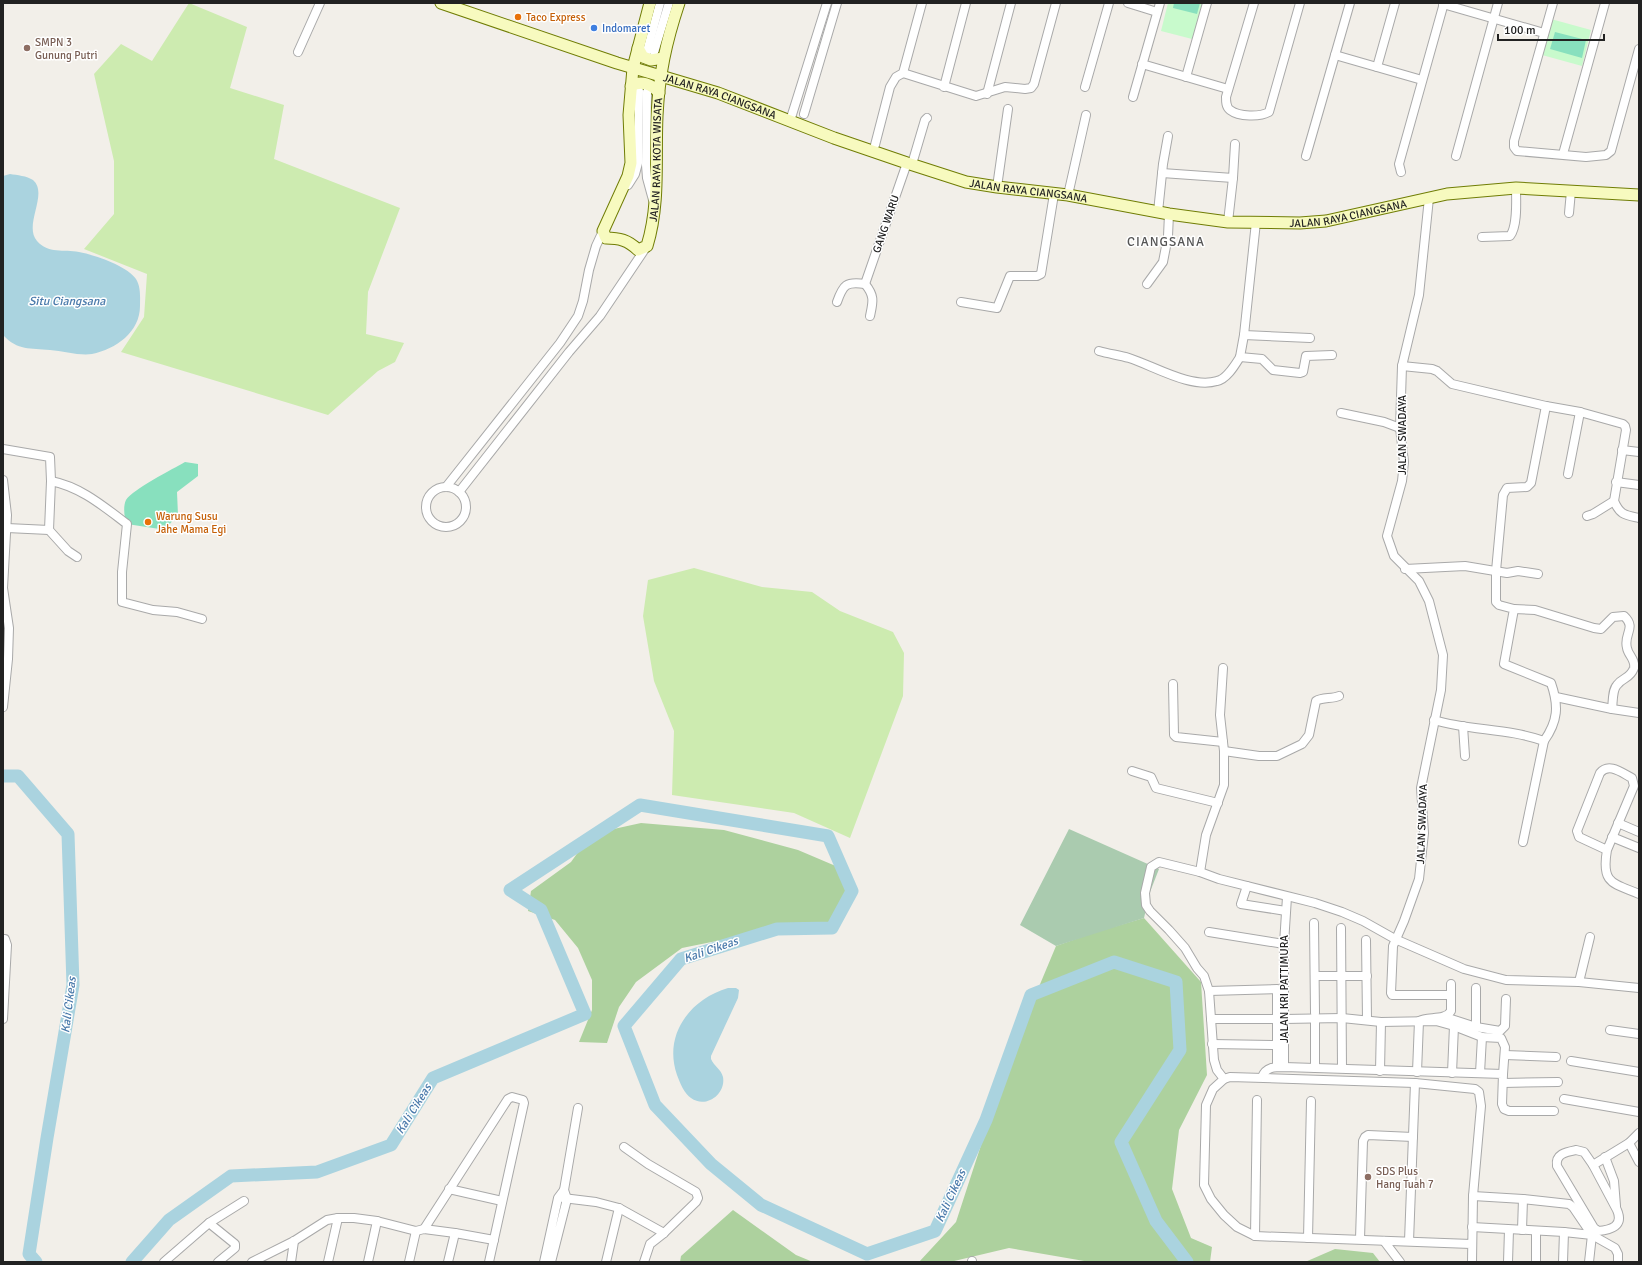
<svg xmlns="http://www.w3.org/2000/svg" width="1642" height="1265" font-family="Signika,sans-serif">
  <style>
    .grass { fill: #cdebb0 }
    .forest { fill: #add19e }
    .cemetery { fill: #aacbaf }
    .park { fill: #c8facc }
    .pitch { fill: #88e0be }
    .water { fill: #aad3df }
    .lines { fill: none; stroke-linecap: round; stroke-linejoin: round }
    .river { stroke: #aad3df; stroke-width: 13 }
    .street-casing { stroke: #a9a9a9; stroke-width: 10 }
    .secondary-casing { stroke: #707d05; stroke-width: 13 }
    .street { stroke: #fff; stroke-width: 8 }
    .secondary { stroke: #f7fabf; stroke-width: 11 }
    .food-dot { fill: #e8710a; stroke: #fff; stroke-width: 1.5 }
    .shop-dot { fill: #3f7fe0; stroke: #fff; stroke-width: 1.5 }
    .education-dot { fill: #8d6e63; stroke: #fff; stroke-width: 1.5 }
    .labels { text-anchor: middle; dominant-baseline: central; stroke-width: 3; stroke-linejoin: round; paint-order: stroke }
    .food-label { font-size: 11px; fill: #c56008; stroke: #fff; text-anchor: start }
    .shop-label { font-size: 11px; fill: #366cbe; stroke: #fff; text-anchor: start }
    .education-label { font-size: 11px; fill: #785e54; stroke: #fff; text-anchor: start }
    .street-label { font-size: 11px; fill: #222; stroke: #fff }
    .water-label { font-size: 12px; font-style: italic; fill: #4a7aab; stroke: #fff }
    .quarter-label { font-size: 13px; letter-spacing: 1px; fill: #555; stroke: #fff }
  </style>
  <rect width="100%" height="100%" fill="#f2efe9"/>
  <g class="grass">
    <path d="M189 3 247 27 230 88 284 105 274 159 400 208 368 292 366 334 404 343 395 362 378 371 328 415 121 352 144 317 147 274 84 249 114 214V161L94 74 121 44 152 61Z"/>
    <path d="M694 568 762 587 812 592 840 611 893 632 904 653 903 696 850 838 794 813 672 795 674 731 654 681 643 616 648 580Z"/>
  </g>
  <g class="forest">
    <path d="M641 823 724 830 798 850 838 867 851 900 844 918 820 927 756 933 682 948 636 982 619 1007 607 1043 579 1042 592 1010V980L578 948 555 920 528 911 531 891 571 862 591 834Z"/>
    <path d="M1144 918 1201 982 1207 1075 1179 1130 1172 1189 1191 1238 1212 1247 1210 1262H1090L1009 1248 950 1262H919L956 1222 1010 1056 1056 946 1093 933Z"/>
    <path d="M733 1210 796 1255 813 1262H680L681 1256Z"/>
    <path d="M1335 1249 1373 1253 1380 1262H1305Z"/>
  </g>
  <path class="cemetery" d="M1069 829 1159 869 1150 892 1144 918 1056 946 1020 925Z"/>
  <g class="park">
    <path d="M1168 3H1206L1196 40 1161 31Z"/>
    <path d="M1551 19 1591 30 1582 66 1542 55Z"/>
  </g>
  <g class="pitch">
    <path d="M1174 3H1200L1197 14 1173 8Z"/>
    <path d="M1555 32 1586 40 1582 58 1550 49Z"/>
    <path d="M185 462 198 464V476L177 492 178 515 167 527 166 530 127 524C124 518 123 506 126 500 133 489 173 469 185 462Z"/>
  </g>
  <g class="water">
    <path d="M10 174C17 175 27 176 33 180 49 194 23 225 37 241 48 254 64 249 79 252 95 255 127 266 136 279 141 287 140 297 140 306 140 332 116 349 92 354 80 356 63 351 50 350 30 348 18 351 3 335V176Z"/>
    <path d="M728 988H736L739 990 738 998 711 1056V1059C714 1066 721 1069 723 1077 726 1094 706 1109 691 1098 684 1093 680 1083 677 1075 663 1035 690 999 728 988Z"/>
  </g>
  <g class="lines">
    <g class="river">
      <path d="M3 776H18L68 834 73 985 47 1138 29 1254 36 1262"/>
      <path d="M132 1262 169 1220 231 1176 317 1172 391 1145 433 1078 585 1014 541 910 510 890 640 805 828 836 852 891 832 928 777 929 681 959 624 1026 655 1105 711 1164 761 1205 867 1254 935 1231 986 1120 1031 995 1114 962 1176 982 1180 1050 1121 1142 1156 1221 1187 1262"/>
    </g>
    <g class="street-casing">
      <g id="street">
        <path d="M1128 3 1157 12"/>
        <path d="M1254 3 1226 97C1226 102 1226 107 1230 110 1239 117 1260 117 1269 112L1300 3"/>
        <path d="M1553 3 1514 141V147L1517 151 1586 157 1606 155 1611 151 1639 49"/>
        <path d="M1443 4 1544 33"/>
        <path d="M647 51 660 3"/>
        <path d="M298 52 320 3"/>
        <path d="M654 52 669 3"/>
        <path d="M1335 55 1422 80"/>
        <path d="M1142 64 1228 89"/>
        <path d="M1377 67 1395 3"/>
        <path d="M903 73 976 96 1005 87 1025 89 1031 88 1034 84 1056 3"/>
        <path d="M1186 77 1207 3"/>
        <path d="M944 87 966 3"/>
        <path d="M1085 87 1109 3"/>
        <path d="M647 92 646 165 647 178 653 200"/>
        <path d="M987 94 1011 3"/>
        <path d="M1133 97 1160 3"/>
        <path d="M804 114 837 3"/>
        <path d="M790 121 827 3"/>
        <path d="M875 145 890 87 896 77 903 73 922 3"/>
        <path d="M1563 154 1605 3"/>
        <path d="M1306 156 1350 3"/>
        <path d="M1456 156 1498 3"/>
        <path d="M912 164 925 120 927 118"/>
        <path d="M1401 172 1399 164 1444 3"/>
        <path d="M1162 173 1233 178 1235 144"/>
        <path d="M628 185 635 174 638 163 639 91"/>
        <path d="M997 187 1008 109"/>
        <path d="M1068 195 1086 115"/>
        <path d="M1429 198 1419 295 1402 366 1400 428 1404 462 1402 481 1387 536 1394 556 1419 581 1429 601 1443 655 1441 690 1421 788 1424 833 1419 879 1404 921 1393 946 1391 993 1392 995H1451"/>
        <path d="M1158 212 1163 164 1168 136"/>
        <path d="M1569 213 1571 191"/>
        <path d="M1228 222 1233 178"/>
        <path d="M1256 222 1244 335 1240 357 1262 359 1273 370 1300 373 1303 372 1306 356 1332 355"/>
        <path d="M1482 237 1510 236C1518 226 1516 200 1516 188"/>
        <path d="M865 284C875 296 873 302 870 316"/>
        <path d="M1147 284 1163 262 1168 236 1169 214"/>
        <path d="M837 302C843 285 846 281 865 284L907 163"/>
        <path d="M961 302 997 308 1010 276H1037L1041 274 1054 194"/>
        <path d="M1244 335 1310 338"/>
        <path d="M1099 351C1109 354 1119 355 1129 358 1154 366 1191 389 1217 381 1227 379 1235 365 1240 357"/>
        <path d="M1402 366 1432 369 1437 371 1452 384 1546 406 1580 412 1623 424 1625 426 1626 430 1614 501C1620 515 1625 515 1639 518"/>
        <path d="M1341 413 1384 422 1400 428"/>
        <path d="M3 449 50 457 51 481 49 530"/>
        <path d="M1622 450 1639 452"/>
        <path d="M1568 474 1580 412"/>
        <path d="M3 480 7 515 3 588 9 628 8 659 3 707"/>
        <path d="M51 481C81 487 103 506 127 524L122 572V602L153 610 177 612 202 619"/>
        <path d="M1616 482 1639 485"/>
        <path d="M446 487 560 343 578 316 583 301 589 270 596 246 603 231"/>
        <circle cx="446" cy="507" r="20"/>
        <path d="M459 492 569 352 600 316 647 246"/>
        <path d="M1587 516 1593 514 1614 501"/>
        <path d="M7 528 49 530 68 551 77 557"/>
        <path d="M1405 569 1465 566 1507 573 1518 571 1538 574"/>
        <path d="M1514 609 1535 610 1594 628 1601 629 1613 617 1624 616C1637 628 1623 634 1627 648 1628 655 1636 660 1634 668 1630 679 1623 677 1617 685 1612 690 1613 703 1612 709"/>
        <path d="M1173 684 1174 735 1176 737 1223 742"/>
        <path d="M1556 697 1612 709 1639 713"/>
        <path d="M1434 720C1470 731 1508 728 1544 741L1523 842"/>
        <path d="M1463 726 1465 756"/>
        <path d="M1544 741C1558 721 1559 706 1551 683L1504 664 1514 609 1499 605 1496 602V571L1503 495 1507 488 1527 487 1531 483 1546 406"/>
        <path d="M1224 751 1259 756H1277L1302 744 1309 735 1316 701C1322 697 1332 699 1339 696"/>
        <path d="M1132 771 1151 777 1156 788 1218 803"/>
        <path d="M1618 823 1639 832"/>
        <path d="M1612 837 1639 848"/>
        <path d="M1607 850 1579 837 1577 831 1600 773C1609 762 1622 773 1632 778L1634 786 1607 850C1601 884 1613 883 1639 894"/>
        <path d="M1200 872 1206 835 1224 785V751L1220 715 1223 668"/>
        <path d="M1247 886 1241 904 1286 911"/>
        <path d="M1314 923 1315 1013"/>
        <path d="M1341 928 1342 1068"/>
        <path d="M1209 932 1284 944"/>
        <path d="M3 939H5L7 945 3 1019"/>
        <path d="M1366 940 1367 1019"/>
        <path d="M1315 976H1367"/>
        <path d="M1579 982 1590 937"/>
        <path d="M1476 988V1027"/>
        <path d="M1209 991 1277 989V1067"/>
        <path d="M1445 1017 1476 1027 1500 1031 1505 1026 1506 999"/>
        <path d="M1211 1019H1277"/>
        <path d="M1284 1019 1342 1018 1381 1022 1436 1021 1454 1026 1482 1037 1501 1038 1505 1047 1503 1074"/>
        <path d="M1610 1030 1639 1034"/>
        <path d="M1212 1044 1277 1045"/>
        <path d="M1505 1055 1556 1057"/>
        <path d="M1571 1061 1639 1072"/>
        <path d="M1284 1067V944L1287 897"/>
        <path d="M1315 1068V1018"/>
        <path d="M1380 1071 1381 1022"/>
        <path d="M1417 1072 1419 1021C1428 1016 1445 1021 1451 1011V984"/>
        <path d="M1452 1073 1454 1026"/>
        <path d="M1480 1073 1482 1037"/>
        <path d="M1262 1077C1266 1067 1274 1067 1284 1067L1503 1074 1502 1104 1504 1109 1509 1111H1554"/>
        <path d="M1224 1079 1217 1070 1214 1060 1209 991 1204 976 1197 968 1185 948 1169 930 1150 911 1146 905 1145 893 1151 867 1159 862 1200 872 1219 879 1315 903 1342 912 1363 921 1395 939 1464 969 1506 980 1579 982 1639 988"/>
        <path d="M1503 1083 1558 1082"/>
        <path d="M1564 1099 1639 1112"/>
        <path d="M1629 1143 1639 1162"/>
        <path d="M624 1147 648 1164 696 1192 698 1198 696 1202 664 1233 650 1244 644 1262"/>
        <path d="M1576 1150 1584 1152 1593 1165 1617 1210C1624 1226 1611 1230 1598 1231L1594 1228 1557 1166C1555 1154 1566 1152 1576 1150Z"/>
        <path d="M1605 1157 1614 1181 1616 1206"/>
        <path d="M1593 1165 1629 1143 1639 1133"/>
        <path d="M449 1189 502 1201"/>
        <path d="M564 1190 578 1108"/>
        <path d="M1473 1196 1523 1199 1569 1204 1573 1207 1592 1235 1589 1262"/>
        <path d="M563 1198 596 1202 619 1208 664 1233"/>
        <path d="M209 1223 235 1244V1248L218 1262"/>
        <path d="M1472 1227 1564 1232 1592 1235 1615 1248 1618 1254V1262"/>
        <path d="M424 1229 508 1099 512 1097 523 1100 524 1103 489 1262"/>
        <path d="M1522 1230 1523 1199"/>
        <path d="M1255 1236 1257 1100"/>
        <path d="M1308 1238 1311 1101"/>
        <path d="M1360 1239 1363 1141 1365 1137 1368 1135 1413 1137"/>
        <path d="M1384 1241 1400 1262"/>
        <path d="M1409 1241 1415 1083"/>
        <path d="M1471 1244 1255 1236 1237 1227 1224 1215 1211 1199 1204 1185 1206 1105 1213 1089 1224 1079 1230 1077 1415 1083 1475 1089 1479 1092 1481 1106 1473 1196 1472 1262"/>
        <path d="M972 1261V1262"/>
        <path d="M164 1262 209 1223 244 1201"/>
        <path d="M252 1262 294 1241 327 1220 338 1218H354L377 1221 416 1231 424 1229 455 1233 494 1240"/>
        <path d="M291 1262 294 1241"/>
        <path d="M328 1262 338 1218"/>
        <path d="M368 1262 377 1221"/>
        <path d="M409 1262 416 1231"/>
        <path d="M448 1262 455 1233"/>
        <path d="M544 1262 558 1198 564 1190 567 1199 551 1262"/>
        <path d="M606 1262 619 1208"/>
        <path d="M1508 1262 1509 1230"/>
        <path d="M1536 1262V1231"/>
        <path d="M1563 1262 1564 1232"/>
      </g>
    </g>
    <g class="secondary-casing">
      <g id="secondary">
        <path id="s1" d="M441 3 617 63 718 93 834 138 907 163 966 182 997 187 1068 195 1169 214 1228 222 1300 223 1326 221 1447 194 1516 188 1639 195"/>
        <path id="s2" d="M650 3 633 68 629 115 631 163 628 176 603 231 606 238C619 238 628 240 638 250L647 246C660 204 655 159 657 116 659 74 666 42 679 3"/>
        <path d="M638 48 643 57 651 60 663 58"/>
        <path d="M631 86C641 80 652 84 659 93"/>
      </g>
    </g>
    <use href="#street" class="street"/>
    <use href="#secondary" class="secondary"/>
  </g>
  <g class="food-dot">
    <circle cx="518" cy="17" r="4"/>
    <circle cx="148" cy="522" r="4"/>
  </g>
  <circle class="shop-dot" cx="594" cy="28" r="4"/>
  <g class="education-dot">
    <circle cx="27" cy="48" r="4"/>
    <circle cx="1368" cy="1177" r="4"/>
  </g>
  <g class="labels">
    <g class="food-label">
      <text x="526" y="17">Taco Express</text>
      <text x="156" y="516">Warung Susu<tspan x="156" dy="13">Jahe Mama Egi</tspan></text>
    </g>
    <g class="shop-label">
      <text x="602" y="28">Indomaret</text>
    </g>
    <g class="education-label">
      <text x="35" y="42">SMPN 3<tspan x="35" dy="13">Gunung Putri</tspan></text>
      <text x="1376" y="1171">SDS Plus<tspan x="1376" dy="13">Hang Tuah 7</tspan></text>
    </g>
    <g class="street-label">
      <text stroke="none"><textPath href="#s1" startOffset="294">JALAN RAYA CIANGSANA</textPath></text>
      <text stroke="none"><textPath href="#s2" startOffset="376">JALAN RAYA KOTA WISATA</textPath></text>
      <text stroke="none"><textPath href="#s1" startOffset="618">JALAN RAYA CIANGSANA</textPath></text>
      <text stroke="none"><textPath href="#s1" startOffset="941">JALAN RAYA CIANGSANA</textPath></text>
      <text transform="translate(886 224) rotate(-71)">GANG WARU</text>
      <text transform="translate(1402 435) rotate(-90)">JALAN SWADAYA</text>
      <text transform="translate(1422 824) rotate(-88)">JALAN SWADAYA</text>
      <text transform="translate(1284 989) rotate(-90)">JALAN KRI PATTIMURA</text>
    </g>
    <g class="water-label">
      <text x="67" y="301">Situ Ciangsana</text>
      <text transform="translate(711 950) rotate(-19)">Kali Cikeas</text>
      <text transform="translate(69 1005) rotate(-83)">Kali Cikeas</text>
      <text transform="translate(414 1109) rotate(-58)">Kali Cikeas</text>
      <text transform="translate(951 1196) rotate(-65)">Kali Cikeas</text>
    </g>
    <g class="quarter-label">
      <text x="1166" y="242">CIANGSANA</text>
    </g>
  </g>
  <rect width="1642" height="1265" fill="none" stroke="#222222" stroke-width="8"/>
  <path d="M1498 34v6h106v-6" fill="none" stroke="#222222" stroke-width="2"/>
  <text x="1504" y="34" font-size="12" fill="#222222" stroke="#ffffff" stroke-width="3" paint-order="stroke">100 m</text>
</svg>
